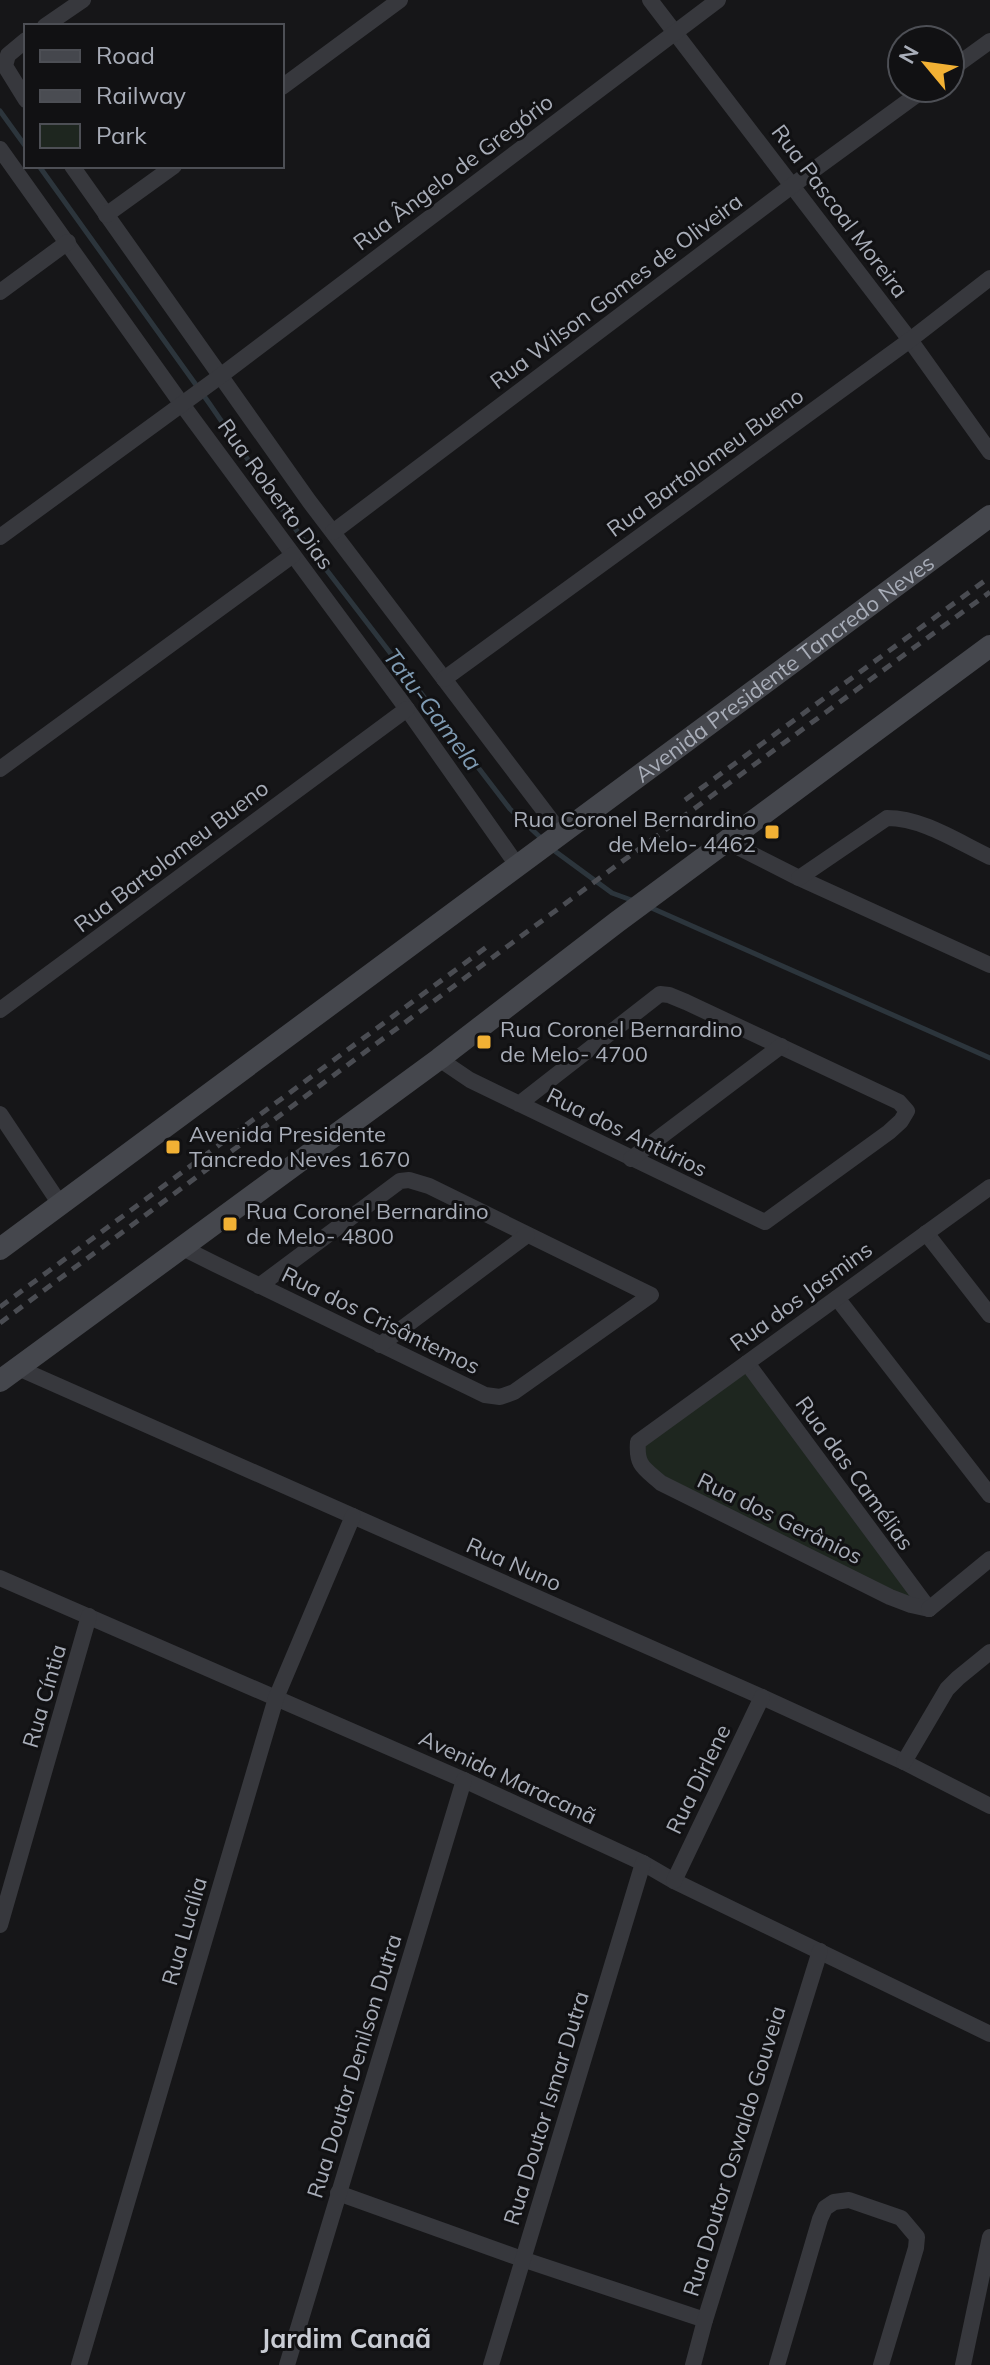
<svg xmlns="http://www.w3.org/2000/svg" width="990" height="2365" font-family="Mulish,sans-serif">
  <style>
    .park { fill: #1e261f }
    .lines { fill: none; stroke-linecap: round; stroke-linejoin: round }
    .stream { stroke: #2c353c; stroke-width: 5 }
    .minor { stroke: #37383d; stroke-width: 16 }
    .secondary { stroke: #45474d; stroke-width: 22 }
    .rail { stroke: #4a4c52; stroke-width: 5; stroke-dasharray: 10 8; stroke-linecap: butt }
    .poi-dot { fill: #f2b134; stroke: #111113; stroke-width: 3 }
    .labels { text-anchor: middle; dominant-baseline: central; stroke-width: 6; stroke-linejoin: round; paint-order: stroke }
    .street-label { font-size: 22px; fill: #a8adb8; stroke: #111113 }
    .poi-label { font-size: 22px; fill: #a8adb8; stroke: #111113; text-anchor: start }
    .water-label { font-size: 24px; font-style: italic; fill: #7f9bb3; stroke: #111113 }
    .quarter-label { font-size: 26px; font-weight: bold; fill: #c9ccd4; stroke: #111113 }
  </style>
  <rect width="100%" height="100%" fill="#161618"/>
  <path class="park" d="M745 1367 919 1607 665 1480 649 1466 638 1442Z"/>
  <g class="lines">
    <g class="stream">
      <path d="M0 111 26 147"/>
      <path d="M39 166 209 403 299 534 510 809 542 839"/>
      <path d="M552 849 612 893 634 901"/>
      <path d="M647 906 990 1058"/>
    </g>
    <g class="minor">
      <path d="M650 0 910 340 990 452"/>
      <path d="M45 26 83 0"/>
      <path d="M26 40 8 55 5 66 26 100"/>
      <path d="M950 70 990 41"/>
      <path d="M282 87 400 0"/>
      <path d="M0 149 181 403 407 709 517 865"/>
      <path d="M72 166 309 501 561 833"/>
      <path d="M106 215 174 166"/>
      <path d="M0 292 68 242"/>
      <path d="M333 532 793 185 926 88"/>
      <path d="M0 537 215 380 718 0"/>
      <path d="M444 679 910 340 990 278"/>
      <path d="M0 769 293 555"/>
      <path d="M726 841 799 878 990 965"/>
      <path d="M799 878 887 818C923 818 958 842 990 857"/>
      <path d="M0 1010 407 709"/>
      <path d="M439 1059 470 1080 765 1222 889 1132 901 1121 907 1111 899 1102 686 1002 669 995 660 994 519 1104"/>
      <path d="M0 1114 60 1204"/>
      <path d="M631 1159 781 1046"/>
      <path d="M926 1233 990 1315"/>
      <path d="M183 1248 215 1264 485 1395 500 1397 514 1392 651 1295 429 1186 409 1180 400 1181 259 1286"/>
      <path d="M837 1298 990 1495"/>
      <path d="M380 1345 527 1235"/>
      <path d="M747 1363 929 1609"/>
      <path d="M18 1368 762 1697 904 1762 990 1806"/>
      <path d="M0 1578 464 1780 643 1863 674 1881 990 2034"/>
      <path d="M929 1609 911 1605 890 1597 661 1483C644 1468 636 1466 638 1442L990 1187"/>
      <path d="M929 1609 990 1559"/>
      <path d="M904 1762 947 1689 958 1678 990 1652"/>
      <path d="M674 1881 762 1697"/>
      <path d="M0 1925 89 1616"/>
      <path d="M338 2193 522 2259 705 2320"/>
      <path d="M79 2365 276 1698 353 1516"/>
      <path d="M287 2365 464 1780"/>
      <path d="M491 2365 643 1863"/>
      <path d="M693 2365 705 2320 820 1951"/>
      <path d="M777 2365 820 2219 825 2208 834 2202 849 2200 901 2218 917 2237 916 2248 881 2365"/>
      <path d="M963 2365 990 2237"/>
    </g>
    <g class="secondary">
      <path id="s1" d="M0 1249 990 516"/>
      <path d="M0 1381 439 1059 617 922 990 646"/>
    </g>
    <g class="rail">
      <path d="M685 800 990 577"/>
      <path d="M0 1307 492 943"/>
      <path d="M0 1323 605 874 990 592"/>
    </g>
  </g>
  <g class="poi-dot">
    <rect x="764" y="824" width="16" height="16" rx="4"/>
    <rect x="476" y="1034" width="16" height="16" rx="4"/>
    <rect x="165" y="1139" width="16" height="16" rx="4"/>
    <rect x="222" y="1216" width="16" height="16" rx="4"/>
  </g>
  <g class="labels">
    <g class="street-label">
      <text transform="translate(453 172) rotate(-37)">Rua Ângelo de Gregório</text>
      <text transform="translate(840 211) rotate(53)">Rua Pascoal Moreira</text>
      <text transform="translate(616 291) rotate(-37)">Rua Wilson Gomes de Oliveira</text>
      <text transform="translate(705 462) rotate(-36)">Rua Bartolomeu Bueno</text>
      <text transform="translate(276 494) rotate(54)">Rua Roberto Dias</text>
      <text stroke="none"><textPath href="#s1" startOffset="976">Avenida Presidente Tancredo Neves</textPath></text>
      <text transform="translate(171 856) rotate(-37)">Rua Bartolomeu Bueno</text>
      <text transform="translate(627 1132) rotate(26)">Rua dos Antúrios</text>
      <text transform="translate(801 1296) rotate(-36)">Rua dos Jasmins</text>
      <text transform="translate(381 1320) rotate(26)">Rua dos Crisântemos</text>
      <text transform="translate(855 1473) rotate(54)">Rua das Camélias</text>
      <text transform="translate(780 1518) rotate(26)">Rua dos Gerânios</text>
      <text transform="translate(514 1564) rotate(24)">Rua Nuno</text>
      <text transform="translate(44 1696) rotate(-74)">Rua Cíntia</text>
      <text transform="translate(508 1777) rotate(25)">Avenida Maracanã</text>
      <text transform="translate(698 1779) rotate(-64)">Rua Dirlene</text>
      <text transform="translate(184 1931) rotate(-74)">Rua Lucília</text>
      <text transform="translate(354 2066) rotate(-73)">Rua Doutor Denilson Dutra</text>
      <text transform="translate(546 2108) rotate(-73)">Rua Doutor Ismar Dutra</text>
      <text transform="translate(734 2151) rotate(-73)">Rua Doutor Oswaldo Gouveia</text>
    </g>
    <g class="poi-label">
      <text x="756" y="819" text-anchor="end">Rua Coronel Bernardino<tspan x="756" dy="25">de Melo- 4462</tspan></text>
      <text x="500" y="1029">Rua Coronel Bernardino<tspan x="500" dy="25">de Melo- 4700</tspan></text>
      <text x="189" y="1134">Avenida Presidente<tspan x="189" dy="25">Tancredo Neves 1670</tspan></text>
      <text x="246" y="1211">Rua Coronel Bernardino<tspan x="246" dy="25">de Melo- 4800</tspan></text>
    </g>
    <g class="water-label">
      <text transform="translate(433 709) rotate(53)">Tatu-Gamela</text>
    </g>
    <g class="quarter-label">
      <text x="346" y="2338">Jardim Canaã</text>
    </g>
  </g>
  <rect x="24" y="24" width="260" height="144" fill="#111113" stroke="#4d4f55" stroke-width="2"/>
  <rect x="40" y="50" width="40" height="12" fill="#45474d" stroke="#4d4f55" stroke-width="2"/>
  <text x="96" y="64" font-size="24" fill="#a8adb8">Road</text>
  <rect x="40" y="90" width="40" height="12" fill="#4a4c52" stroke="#4d4f55" stroke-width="2"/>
  <text x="96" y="104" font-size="24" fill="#a8adb8">Railway</text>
  <rect x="40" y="124" width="40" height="24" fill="#1e261f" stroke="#4d4f55" stroke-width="2"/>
  <text x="96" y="144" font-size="24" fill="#a8adb8">Park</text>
  <g transform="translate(926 64) rotate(299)"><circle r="38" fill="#111113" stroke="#4d4f55" stroke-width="2"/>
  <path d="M0-6L14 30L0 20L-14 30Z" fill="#f2b134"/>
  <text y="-12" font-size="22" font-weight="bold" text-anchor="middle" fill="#a8adb8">N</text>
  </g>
</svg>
